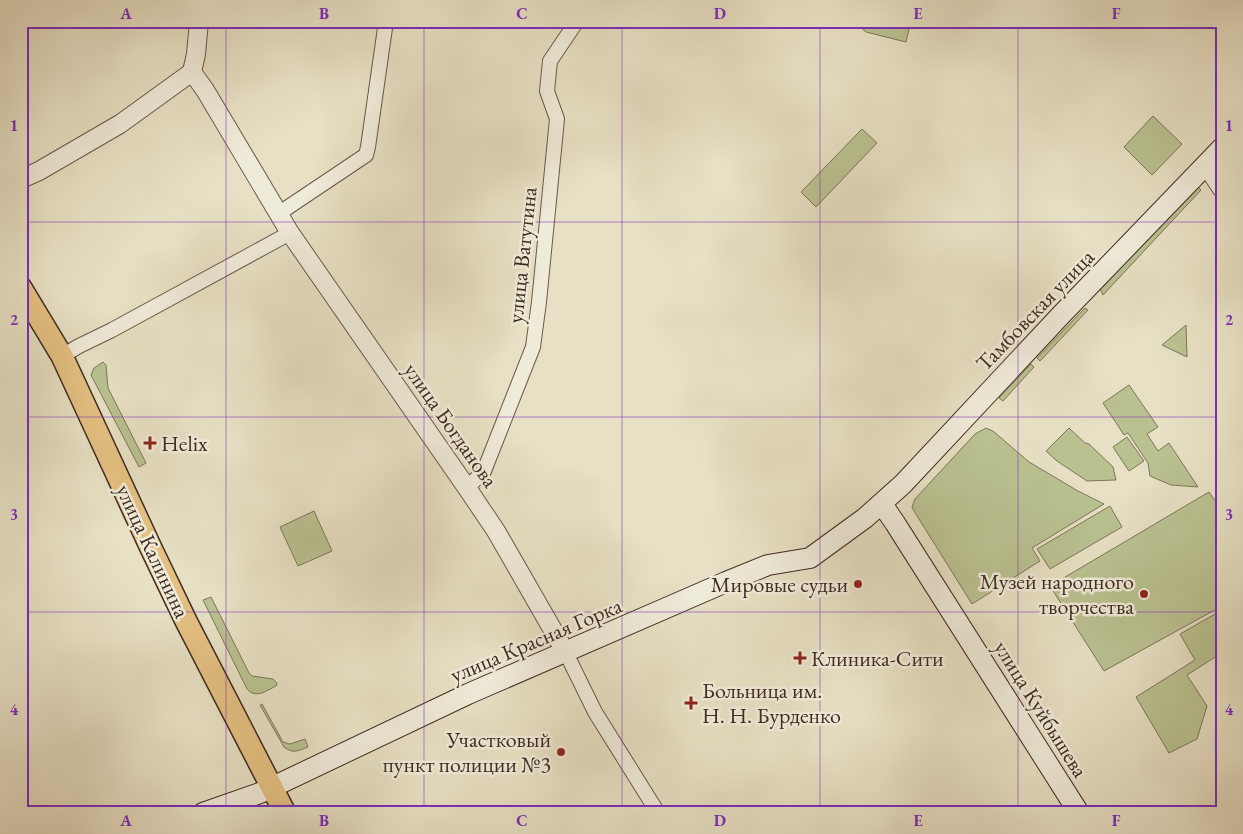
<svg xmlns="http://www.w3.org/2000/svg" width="1243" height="834" font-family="'EB Garamond',serif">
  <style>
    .green { fill: #bac191; stroke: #7c7659 }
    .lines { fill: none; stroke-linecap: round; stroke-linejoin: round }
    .minor-casing { stroke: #69584a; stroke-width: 16 }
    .tertiary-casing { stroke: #69584a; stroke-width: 20 }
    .secondary-casing { stroke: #3f2a21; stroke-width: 22 }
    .primary-casing { stroke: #3f2a21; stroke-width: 24 }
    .minor { stroke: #efebd9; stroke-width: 14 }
    .tertiary { stroke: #efebd9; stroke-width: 18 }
    .secondary { stroke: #efebd9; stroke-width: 20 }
    .primary { stroke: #e4c082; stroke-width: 21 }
    .grid { fill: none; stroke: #7b2cbf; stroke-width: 1; stroke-opacity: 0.55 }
    .poi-dot { fill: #8f2418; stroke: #efebd9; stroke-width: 2 }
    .labels { text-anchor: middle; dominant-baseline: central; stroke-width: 5; stroke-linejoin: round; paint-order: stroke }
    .street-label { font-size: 22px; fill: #3f2a21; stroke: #efebd9 }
    .poi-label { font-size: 22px; fill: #3f2a21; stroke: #efebd9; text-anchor: start }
    .neatline { fill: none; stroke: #7b2cbf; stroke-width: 2 }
    .grid-label { font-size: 16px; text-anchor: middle; font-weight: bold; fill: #7b2cbf }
  </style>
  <rect width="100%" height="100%" fill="#e7e0c4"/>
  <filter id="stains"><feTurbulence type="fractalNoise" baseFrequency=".004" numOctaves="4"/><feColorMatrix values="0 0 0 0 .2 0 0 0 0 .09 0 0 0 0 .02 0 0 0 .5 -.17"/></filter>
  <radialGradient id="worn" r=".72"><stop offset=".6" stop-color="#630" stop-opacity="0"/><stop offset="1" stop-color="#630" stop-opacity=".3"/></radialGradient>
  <g class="green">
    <path d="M854 21H911L906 42 866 32Z"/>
    <path d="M1153 116 1182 144 1152 175 1124 147Z"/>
    <path d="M862 129 877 143 816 207 801 192Z"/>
    <path d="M1197 186 1201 190 1103 295 1099 287Z"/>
    <path d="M1085 308 1088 310 1040 361 1037 358Z"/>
    <path d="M1186 325 1187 357 1162 345Z"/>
    <path d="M103 362 106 365 108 388 146 463 139 467 91 375 94 368Z"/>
    <path d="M1031 364 1034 367 1003 401 999 398Z"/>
    <path d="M1129 385 1158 427 1147 434 1158 451 1169 443 1198 487 1171 485 1150 476 1148 463 1128 433 1124 435 1103 403Z"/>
    <path d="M986 428 993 431 1029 462 1078 491 1104 504 1032 548 1040 561 972 604 914 511 912 507 915 499 975 434Z"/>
    <path d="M1069 428 1085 443 1089 444 1113 467 1116 480 1087 481 1057 461 1046 451Z"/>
    <path d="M1127 437 1144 461 1129 471 1113 447Z"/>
    <path d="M1209 492 1222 511V606L1104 671 1050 586Z"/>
    <path d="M1110 506 1122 527 1050 569 1037 549Z"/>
    <path d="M314 511 332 551 298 566 280 527Z"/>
    <path d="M211 597 249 673 252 676 273 679 277 683 276 686C266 691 256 699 247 689L203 600Z"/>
    <path d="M1222 610V648L1220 654 1187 675 1207 706 1197 739 1169 753 1136 697 1195 660 1180 634Z"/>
    <path d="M262 704 283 742 290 744 305 739 308 747C298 751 293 754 284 747L260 705Z"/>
  </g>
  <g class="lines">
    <g class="minor-casing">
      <g id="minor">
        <path d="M278 214 366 155 368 147 386 21"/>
        <path d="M62 356 79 346 112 330 290 233"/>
        <path d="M467 488 484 471 533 347 539 302 557 119 547 91 550 61 575 24V21"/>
        <path d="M566 653 595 712 658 813"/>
      </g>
    </g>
    <g class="tertiary-casing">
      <g id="tertiary">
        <path d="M192 72 205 90 290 233 467 488 496 531 566 653"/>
        <path d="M192 72 196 54 199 21"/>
        <path d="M1206 165 1222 189"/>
        <path d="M21 179 39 171 120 124 192 72"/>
      </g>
    </g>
    <g class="secondary-casing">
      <g id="secondary">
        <path d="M882 504 895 523 1079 813"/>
        <path d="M203 813 260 793 468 694 726 582 768 565 810 558 865 518 903 484 1061 315 1222 148"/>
      </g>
    </g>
    <g class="primary-casing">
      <path id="primary" d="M21 288 62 356 150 546 186 621 285 813"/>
    </g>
    <use href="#minor" class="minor"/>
    <use href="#tertiary" class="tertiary"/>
    <use href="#secondary" class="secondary"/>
    <use href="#primary" class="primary"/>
  </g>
  <path class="grid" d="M226 21V813M424 21V813M622 21V813M820 21V813M1018 21V813M21 222H1222M21 417H1222M21 612H1222"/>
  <g class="poi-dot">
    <path d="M147.5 435.5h5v5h5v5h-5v5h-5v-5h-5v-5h5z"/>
    <circle cx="858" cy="584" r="5"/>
    <circle cx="1144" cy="594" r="5"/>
    <path d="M797.5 650.5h5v5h5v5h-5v5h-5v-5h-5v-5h5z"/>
    <path d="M688.5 695.5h5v5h5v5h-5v5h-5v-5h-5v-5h5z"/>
    <circle cx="561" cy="752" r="5"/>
  </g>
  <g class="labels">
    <g class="street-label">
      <text transform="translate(522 255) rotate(-84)">улица Ватутина</text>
      <text transform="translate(1035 310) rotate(-46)">Тамбовская улица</text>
      <text transform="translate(451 425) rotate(55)">улица Богданова</text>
      <text transform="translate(153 551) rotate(65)">улица Калинина</text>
      <text transform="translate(536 640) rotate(-23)">улица Красная Горка</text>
      <text transform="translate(1041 709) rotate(58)">улица Куйбышева</text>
    </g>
    <g class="poi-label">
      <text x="161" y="443">Helix</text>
      <text x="1134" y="581" text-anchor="end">Музей народного<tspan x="1134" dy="25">творчества</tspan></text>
      <text x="848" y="584" text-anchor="end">Мировые судьи</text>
      <text x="811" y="658">Клиника-Сити</text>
      <text x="702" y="690">Больница им.<tspan x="702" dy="25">Н. Н. Бурденко</tspan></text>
      <text x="551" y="739" text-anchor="end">Участковый<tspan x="551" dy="25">пункт полиции №3</tspan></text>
    </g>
  </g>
  <rect width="1243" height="834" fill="none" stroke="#e7e0c4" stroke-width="55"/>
  <rect x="28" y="28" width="1188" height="778" class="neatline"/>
  <g class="grid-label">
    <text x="126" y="19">A</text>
    <text x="324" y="19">B</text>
    <text x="522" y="19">C</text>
    <text x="720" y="19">D</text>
    <text x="918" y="19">E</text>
    <text x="1116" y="19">F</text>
    <text x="14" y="131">1</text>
    <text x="1229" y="131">1</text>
    <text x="14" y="325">2</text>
    <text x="1229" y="325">2</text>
    <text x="14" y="520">3</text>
    <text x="1229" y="520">3</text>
    <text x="14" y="715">4</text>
    <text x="1229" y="715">4</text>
    <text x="126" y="826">A</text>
    <text x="324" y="826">B</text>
    <text x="522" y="826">C</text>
    <text x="720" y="826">D</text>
    <text x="918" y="826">E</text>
    <text x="1116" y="826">F</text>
  </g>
  <rect width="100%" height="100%" filter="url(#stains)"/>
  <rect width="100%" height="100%" fill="url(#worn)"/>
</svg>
